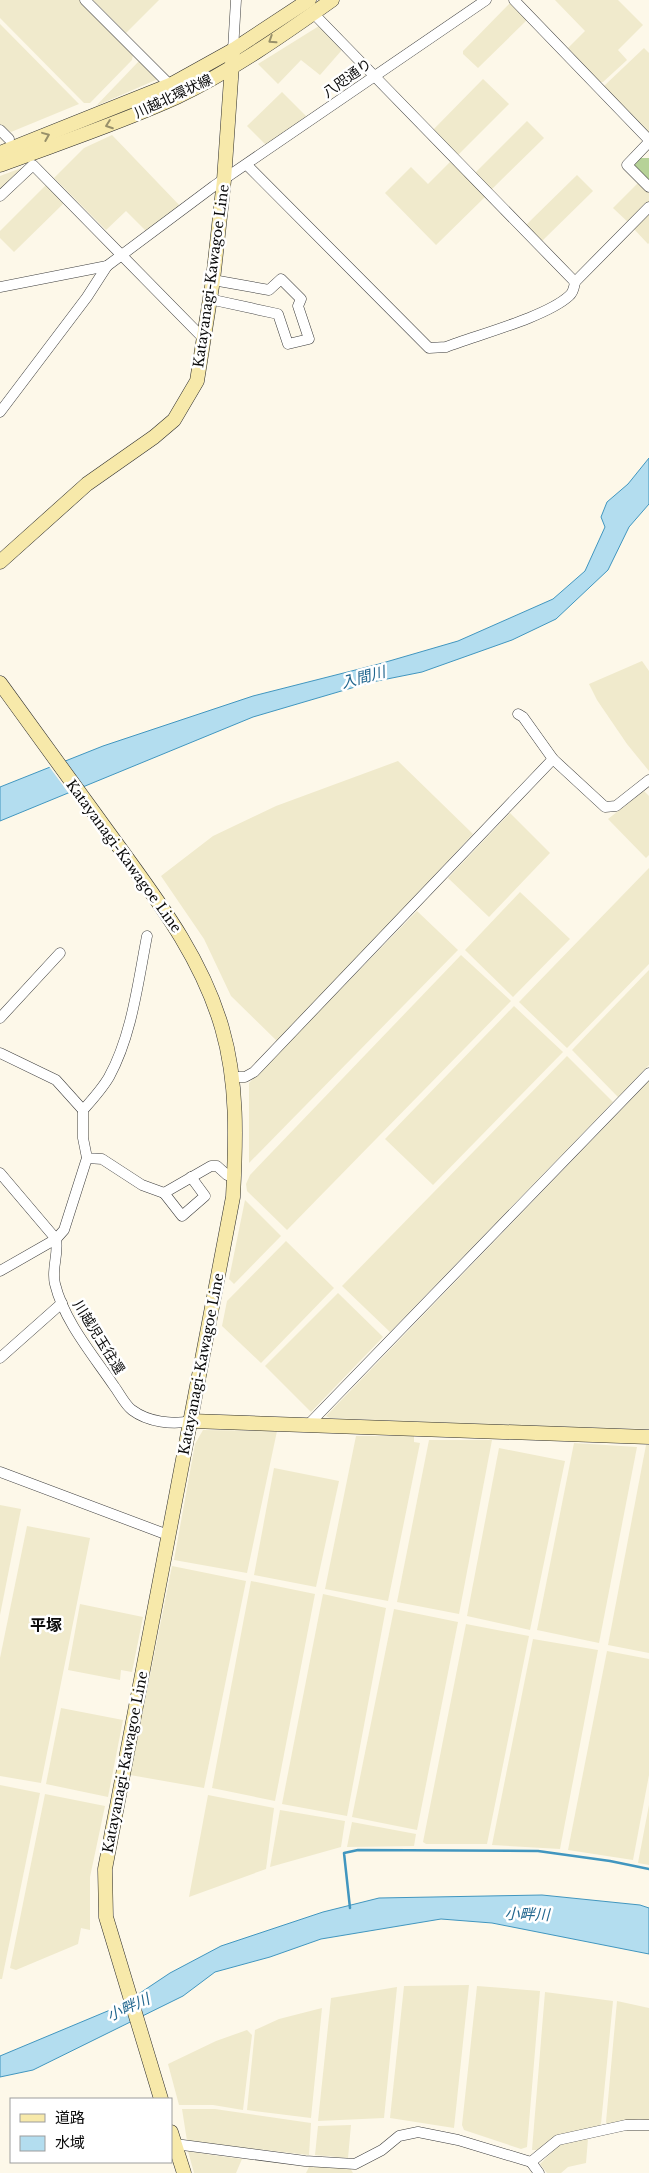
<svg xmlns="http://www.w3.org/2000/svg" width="649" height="2173" font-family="'Libre Baskerville','Noto Sans JP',serif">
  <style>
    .farmland { fill: #f0eacc }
    .forest { fill: #b6d298 }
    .water { fill: #b3ddef; stroke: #4196bf }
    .pier { fill: #fdf8e9 }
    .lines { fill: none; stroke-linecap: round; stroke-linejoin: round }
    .stream { stroke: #4196bf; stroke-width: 2.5 }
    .street-casing { stroke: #3d3d3d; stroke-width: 11 }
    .secondary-casing { stroke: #2c2c2c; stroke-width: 15 }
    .street { stroke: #fff; stroke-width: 10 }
    .secondary { stroke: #f7e9aa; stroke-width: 14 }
    .oneway { stroke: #98906a }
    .labels { text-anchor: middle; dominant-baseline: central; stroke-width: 5; stroke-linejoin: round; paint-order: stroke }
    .street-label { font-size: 14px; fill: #0a0a0a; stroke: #fff }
    .water-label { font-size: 15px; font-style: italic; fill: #21668e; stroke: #fff }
    .quarter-label { font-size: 16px; font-weight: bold; fill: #0a0a0a; stroke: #fff }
  </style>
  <rect width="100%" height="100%" fill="#fdf8e9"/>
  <g class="farmland">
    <path d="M0 0H80L133 54 132 60 90 103H84L0 18Z"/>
    <path d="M93 0H159L126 33Z"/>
    <path d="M555 0H618L643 25 618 50 627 60 603 82H600L568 48 585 31Z"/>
    <path d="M511 2 528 19 478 68 463 54V51Z"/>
    <path d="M0 24 79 104 11 132 0 124Z"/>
    <path d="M319 26 341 48V51L320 75 301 60 278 84 258 64Z"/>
    <path d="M644 48 649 53V132L604 86Z"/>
    <path d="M139 61 158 79 96 106Z"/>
    <path d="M483 79 509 104 457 156 432 131Z"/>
    <path d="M282 92 307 117 266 145 247 126Z"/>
    <path d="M527 121 544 138 491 190 475 173Z"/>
    <path d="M112 135 181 207 147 232 126 211 106 230 54 178 84 148Z"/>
    <path d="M450 162 487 195 436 245 385 193 411 167 428 184Z"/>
    <path d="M24 167 0 190V176Z"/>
    <path d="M577 175 593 191 541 242 525 226Z"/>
    <path d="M638 183 649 193V205L630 224 613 208Z"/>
    <path d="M47 184 65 202 14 252 0 238V231Z"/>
    <path d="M649 212V243L648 244 633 228Z"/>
    <path d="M642 661 649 671V771L627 744 597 700 589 684Z"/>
    <path d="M398 761 473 834 278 1042 231 996 204 939 161 876 213 836 276 806Z"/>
    <path d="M644 791 649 796V855L646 858 608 819Z"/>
    <path d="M510 813 550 853 489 917 448 878Z"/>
    <path d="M649 868V964L567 1048 519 1002Z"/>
    <path d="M520 892 570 939 513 997 465 950Z"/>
    <path d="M417 911 458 950 249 1163V1083Z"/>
    <path d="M461 955 511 1001 287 1230 247 1191 246 1184 250 1175Z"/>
    <path d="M649 970V1065L618 1097 572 1050Z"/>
    <path d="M514 1006 563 1052 433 1185 385 1139Z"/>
    <path d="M567 1056 613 1102 390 1332 342 1286Z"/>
    <path d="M649 1081V1429L497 1425 330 1418 326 1416Z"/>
    <path d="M245 1200 281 1236 234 1284 229 1279Z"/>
    <path d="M286 1241 334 1288 261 1363 222 1326 227 1301Z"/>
    <path d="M338 1293 383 1337 311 1412 265 1366Z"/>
    <path d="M203 1430 277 1431 247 1573 174 1560 195 1444Z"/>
    <path d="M356 1436H414V1442L420 1443 388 1601 325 1589Z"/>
    <path d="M429 1440H492L459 1614 397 1602Z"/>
    <path d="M574 1443 637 1447 599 1643 537 1630Z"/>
    <path d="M646 1445H649V1653L608 1645Z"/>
    <path d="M499 1448 565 1461 530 1630 467 1616Z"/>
    <path d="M274 1468 339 1481 316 1587 254 1575Z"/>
    <path d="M0 1505 21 1509 0 1615Z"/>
    <path d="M27 1526 90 1538 41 1783 0 1776V1658Z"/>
    <path d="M172 1566 246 1581 204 1788 130 1775Z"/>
    <path d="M251 1581 315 1594 275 1801 212 1788Z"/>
    <path d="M323 1594 386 1608 347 1816 282 1804Z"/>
    <path d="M80 1604 143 1617 132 1672 121 1670 120 1680 68 1670Z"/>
    <path d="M394 1609 458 1622 417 1830 352 1817Z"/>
    <path d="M466 1624 529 1636 487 1844H426L423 1842Z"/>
    <path d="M533 1639 598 1650 560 1849 492 1845Z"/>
    <path d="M607 1651 649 1659V1775L633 1860 568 1850Z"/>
    <path d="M61 1708 123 1720 108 1797 46 1784Z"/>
    <path d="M0 1785 40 1793 2 1979H0Z"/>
    <path d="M45 1794 105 1806 90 1877V1930L81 1928 78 1944 16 1970 10 1968Z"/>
    <path d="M208 1795 274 1808 266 1869 189 1897Z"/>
    <path d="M649 1805V1865L638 1863Z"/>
    <path d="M280 1810 345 1821 341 1847 270 1867Z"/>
    <path d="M352 1822 416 1834 414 1846 347 1847Z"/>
    <path d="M469 1985 454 2128 390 2118 404 1986Z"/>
    <path d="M477 1986 540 1991 527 2147 521 2149 464 2130 462 2125Z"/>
    <path d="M397 1987 384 2118 318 2121 331 1998Z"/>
    <path d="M545 1992 613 2001 601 2124 598 2127 538 2150H532Z"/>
    <path d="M617 2001 649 2008V2121L639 2119 608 2125 606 2122Z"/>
    <path d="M322 2008 311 2118 247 2110 255 2030 279 2019Z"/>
    <path d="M247 2030 252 2035 243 2110 213 2105H179L168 2064 216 2041Z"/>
    <path d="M182 2109H215L311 2123 309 2155 187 2141Z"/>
    <path d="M351 2125 348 2158 315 2155 318 2126Z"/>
    <path d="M588 2139 586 2163 568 2167 561 2173H547L540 2164 558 2146 566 2142Z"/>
    <path d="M188 2151 212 2155 242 2159 236 2173H194Z"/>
    <path d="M310 2165 350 2168 353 2173H306Z"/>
  </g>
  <path class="forest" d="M640 158H649V183L633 166 634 161Z"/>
  <g class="water">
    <path d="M649 458V504L629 527 608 570 556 619 512 640 422 672 372 682 253 717 0 821V787L103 746 253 696 379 664 458 641 553 599 585 571 605 527 601 517 607 502 628 484Z"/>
    <path d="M542 1895 640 1905 649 1908V1954L492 1923 441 1919 321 1939 270 1957 215 1972 183 1996 33 2070 0 2077V2056L122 2005 170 1973 221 1946 323 1912 379 1898Z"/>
  </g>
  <path class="pier" d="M63 759 85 789 70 795 48 765Z"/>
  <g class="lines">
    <path class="stream" d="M350 1908 344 1853 358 1850 538 1851 610 1861 649 1869"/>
    <g class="street-casing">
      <g id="street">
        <path d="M85 0 170 85"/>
        <path d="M514 0 649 140"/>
        <path d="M313 13 575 282 649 207"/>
        <path d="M233 50 236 0"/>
        <path d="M0 130 9 139"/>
        <path d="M649 142 627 165 649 187"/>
        <path d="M247 165 429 348 446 347C477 335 546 317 569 296 574 292 574 287 575 282"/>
        <path d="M0 196 33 165 204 339"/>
        <path d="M0 287 107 266 214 186 486 0"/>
        <path d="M209 299 278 314 288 344 309 339 298 306 301 299 281 279 269 290 213 280"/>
        <path d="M0 412 87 297 107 266"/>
        <path d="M518 714 523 717 553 759 605 807 616 806 649 780"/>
        <path d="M147 936C138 982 132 1035 109 1077 102 1089 92 1100 83 1110V1138L87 1158 102 1159 142 1185 164 1193 211 1166H217L227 1175 234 1176"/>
        <path d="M0 1018 60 953"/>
        <path d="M0 1053 56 1080 83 1110"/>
        <path d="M232 1077H245L254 1072 553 759"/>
        <path d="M0 1173 56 1239C59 1254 51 1269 55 1284 64 1321 93 1355 114 1386 120 1394 125 1405 132 1410 148 1422 172 1425 191 1421"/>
        <path d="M164 1193 182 1216 205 1196 191 1177"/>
        <path d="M0 1271 56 1239 64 1230 87 1158"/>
        <path d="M0 1358 62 1303"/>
        <path d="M308 1425 649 1073"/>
        <path d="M0 1472 168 1535"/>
        <path d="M175 2144 305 2161 355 2164 382 2150 399 2136 418 2132 458 2140 531 2162"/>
        <path d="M539 2173 531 2162 558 2140 626 2125H649"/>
      </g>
    </g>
    <g class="secondary-casing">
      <g id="secondary">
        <path d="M0 153 170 85 233 50 309 0"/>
        <path d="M0 165C59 143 120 123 177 97 231 71 283 35 332 0"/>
        <path d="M0 562 87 484 154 437 174 420 197 381 213 280 224 180 233 50"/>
        <path d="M0 683C37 734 74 785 111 836 155 897 201 955 222 1028 238 1083 236 1140 233 1197L105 1869 106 1917 161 2099"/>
        <path d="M191 1421 649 1437"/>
        <path d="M171 2132 184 2173"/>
      </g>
    </g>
    <use href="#street" class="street"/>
    <use href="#secondary" class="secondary"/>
  </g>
  <defs><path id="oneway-chevron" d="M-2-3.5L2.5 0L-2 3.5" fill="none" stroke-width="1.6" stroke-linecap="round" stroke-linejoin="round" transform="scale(1.25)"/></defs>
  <g class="oneway">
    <use href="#oneway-chevron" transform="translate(272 40) rotate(147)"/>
    <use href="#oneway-chevron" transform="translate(109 125) rotate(160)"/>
    <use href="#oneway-chevron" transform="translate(46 136) rotate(-22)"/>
  </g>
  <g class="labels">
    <g class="street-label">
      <text transform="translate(347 78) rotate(-35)">八咫通り</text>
      <text transform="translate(173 96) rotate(-25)">川越北環状線</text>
      <text transform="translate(211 276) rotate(-82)">Katayanagi-Kawagoe Line</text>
      <text transform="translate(124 856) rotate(54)">Katayanagi-Kawagoe Line</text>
      <text transform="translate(99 1337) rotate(58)">川越児玉往還</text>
      <text transform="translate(201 1364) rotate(-79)">Katayanagi-Kawagoe Line</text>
      <text transform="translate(125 1762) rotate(-79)">Katayanagi-Kawagoe Line</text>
    </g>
    <g class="water-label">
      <text transform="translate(363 677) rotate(-15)">入間川</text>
      <text transform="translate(527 1914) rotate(1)">小畔川</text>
      <text transform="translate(128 2007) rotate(-24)">小畔川</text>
    </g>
    <g class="quarter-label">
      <text x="46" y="1625">平塚</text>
    </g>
  </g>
  <rect x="10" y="2098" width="162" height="65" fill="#ffffff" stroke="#9d9d9d"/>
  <rect x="20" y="2114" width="25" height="8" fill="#f7e9aa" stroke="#9d9d9d"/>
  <text x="55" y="2123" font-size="15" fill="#0a0a0a">道路</text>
  <rect x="20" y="2136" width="25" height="15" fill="#b3ddef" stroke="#9d9d9d"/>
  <text x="55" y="2148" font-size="15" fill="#0a0a0a">水域</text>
</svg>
